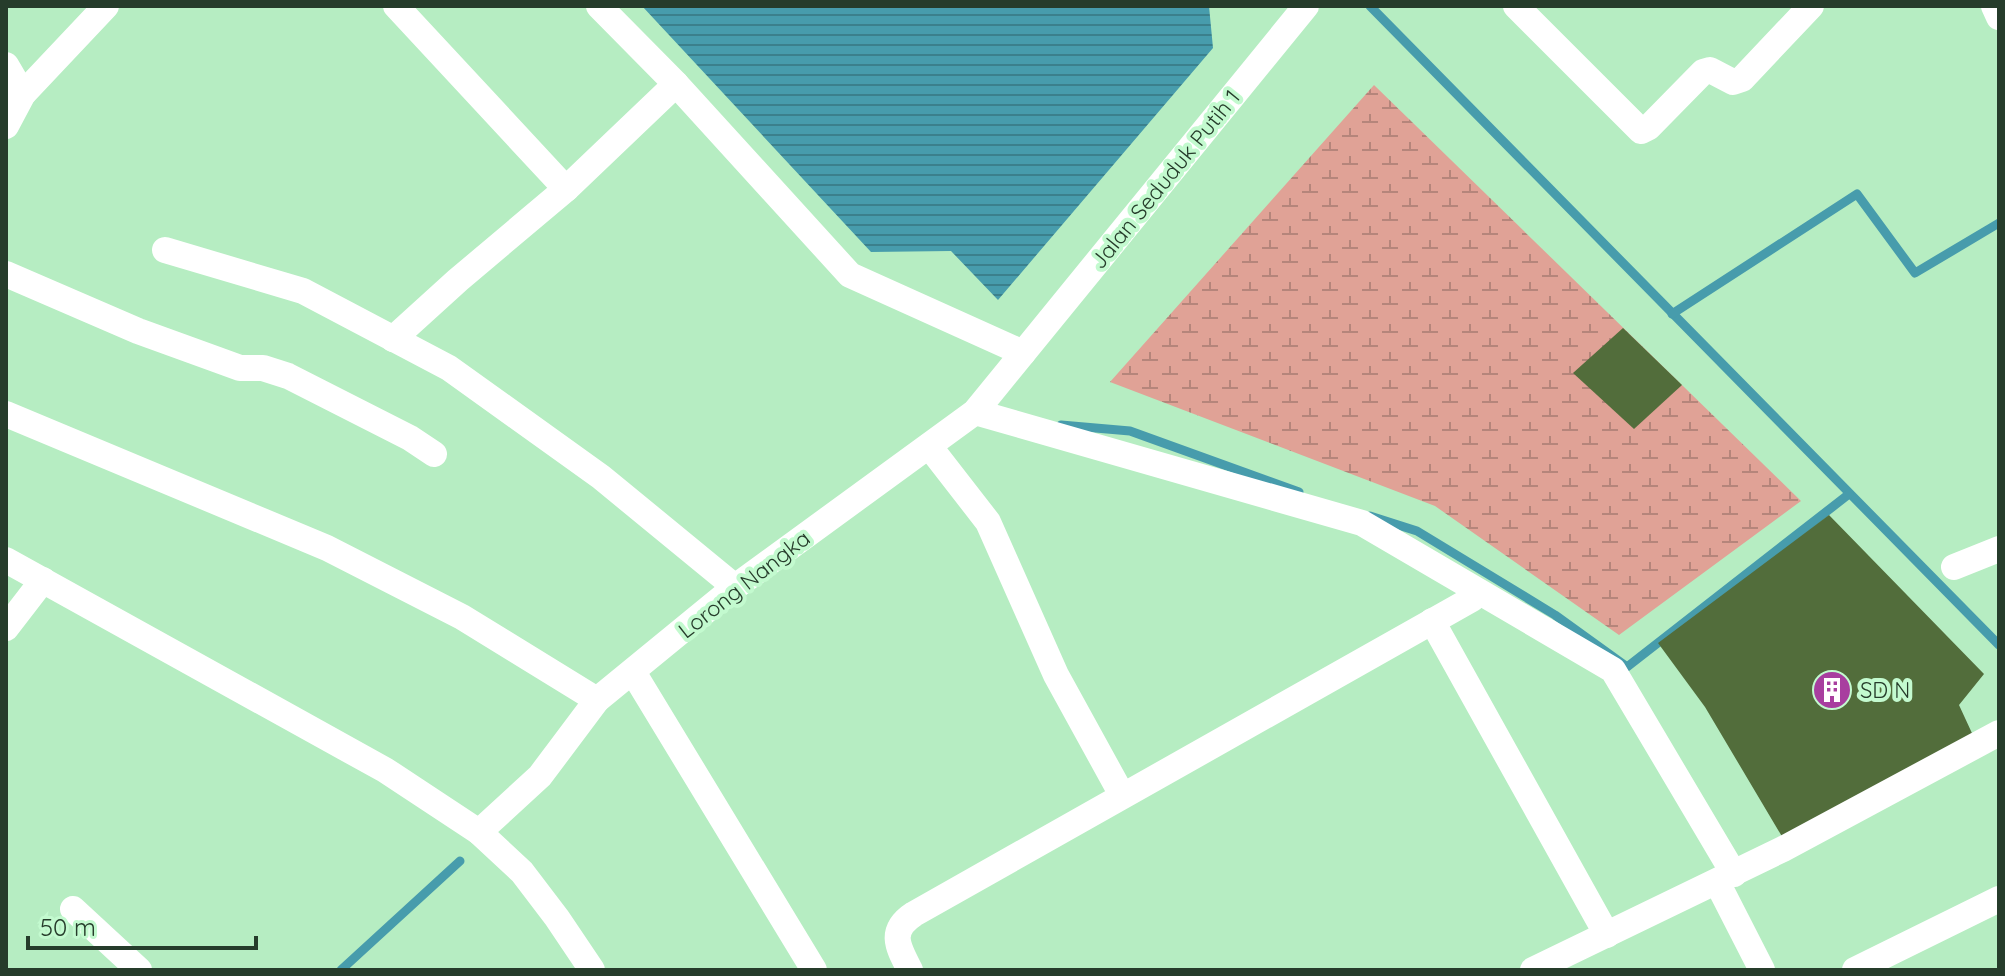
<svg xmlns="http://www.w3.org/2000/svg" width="2005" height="976" font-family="Quicksand,sans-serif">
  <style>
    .wetland { fill: url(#wetland-marsh) }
    .water { fill: url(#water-rules) }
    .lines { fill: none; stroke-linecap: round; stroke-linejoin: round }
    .stream { stroke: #479cac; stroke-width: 9 }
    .building { fill: #526d3b }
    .street { stroke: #fff; stroke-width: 26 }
    .labels { text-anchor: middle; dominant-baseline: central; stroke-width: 8; stroke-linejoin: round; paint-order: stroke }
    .street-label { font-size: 22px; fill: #263c2b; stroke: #c3facf }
    .poi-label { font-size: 22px; fill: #263c2b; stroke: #c3facf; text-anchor: start }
  </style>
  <defs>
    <pattern id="wetland-marsh" width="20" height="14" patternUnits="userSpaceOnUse" patternTransform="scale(2)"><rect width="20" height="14" fill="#e0a296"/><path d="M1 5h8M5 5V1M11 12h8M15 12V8" fill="none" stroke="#b5857b"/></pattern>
    <pattern id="water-rules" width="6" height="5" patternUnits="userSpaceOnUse" patternTransform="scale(2)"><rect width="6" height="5" fill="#479cac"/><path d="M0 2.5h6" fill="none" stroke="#3b808c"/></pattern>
  </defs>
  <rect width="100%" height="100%" fill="#b6edc2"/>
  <path class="wetland" d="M1374 85 1801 501 1619 635 1435 506 1110 382Z"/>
  <path class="water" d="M642 6H1209L1213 48 998 300 951 251 871 252Z"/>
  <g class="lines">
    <g class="stream">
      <path d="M1370 6 1999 645"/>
      <path d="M1672 314 1857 194 1915 273 1999 223"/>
      <path d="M1061 425 1130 431 1299 492"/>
      <path d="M1370 516 1417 531 1555 615 1627 667 1849 494"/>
      <path d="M341 970 460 861"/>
    </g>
  </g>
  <g class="building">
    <path d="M1623 328 1682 385 1634 429 1573 373Z"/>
    <path d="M1829 515 1984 674 1959 705 1977 744 1787 845 1705 707 1658 643Z"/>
  </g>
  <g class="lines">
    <g class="street">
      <path d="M396 6 566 189"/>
      <path d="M599 6 676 84 850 275 1023 353"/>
      <path d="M1516 6 1641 131 1649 127 1703 72 1710 70 1733 82 1742 79 1811 6"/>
      <path d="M1994 6 1999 17"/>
      <path d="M6 65 23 94"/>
      <path d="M6 126 23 94 106 6"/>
      <path d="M165 250 303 291 449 368 601 477 735 587"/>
      <path d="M6 274 138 331 218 360 240 368H263L288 376 410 438 434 454"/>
      <path d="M393 339 458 280 566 189 676 84"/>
      <path d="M975 412 1362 523 1613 670 1734 874"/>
      <path d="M6 414 327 548 462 617 597 700"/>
      <path d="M929 446 988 522 1056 675 1122 795"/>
      <path d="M6 560 385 770 479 832 522 872 557 918 592 970"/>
      <path d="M1954 567 1999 549"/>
      <path d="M1432 621 1607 935"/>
      <path d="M6 628 43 580"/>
      <path d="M633 672 814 970"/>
      <path d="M479 832 540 776 597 700 735 587 975 412 1306 6"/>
      <path d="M1717 882 1762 970"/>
      <path d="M73 909 139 970"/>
      <path d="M910 970C898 947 888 931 914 914L1472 599"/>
      <path d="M1533 970 1783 849 1999 733"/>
      <path d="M1855 970 1999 899"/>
    </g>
  </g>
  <defs>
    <g id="building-disc" transform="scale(2)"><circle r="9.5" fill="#a83e9f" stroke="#c3facf"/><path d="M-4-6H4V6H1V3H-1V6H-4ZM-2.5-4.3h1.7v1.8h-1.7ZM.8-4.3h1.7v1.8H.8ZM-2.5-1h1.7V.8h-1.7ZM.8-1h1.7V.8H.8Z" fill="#fff"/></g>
  </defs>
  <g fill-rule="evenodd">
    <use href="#building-disc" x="1832" y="690"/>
  </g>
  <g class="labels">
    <g class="street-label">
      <text transform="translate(1165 179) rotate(-51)">Jalan Seduduk Putih 1</text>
      <text transform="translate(744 584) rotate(-38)">Lorong Nangka</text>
    </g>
    <g class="poi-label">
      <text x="1860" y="690">SD N</text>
    </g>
  </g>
  <rect width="2005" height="976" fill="none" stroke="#263c2b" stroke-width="16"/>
  <path d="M28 936v12h228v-12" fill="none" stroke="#263c2b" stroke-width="4"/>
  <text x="40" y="936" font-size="24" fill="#263c2b" stroke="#c3facf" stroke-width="6" paint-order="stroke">50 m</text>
</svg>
